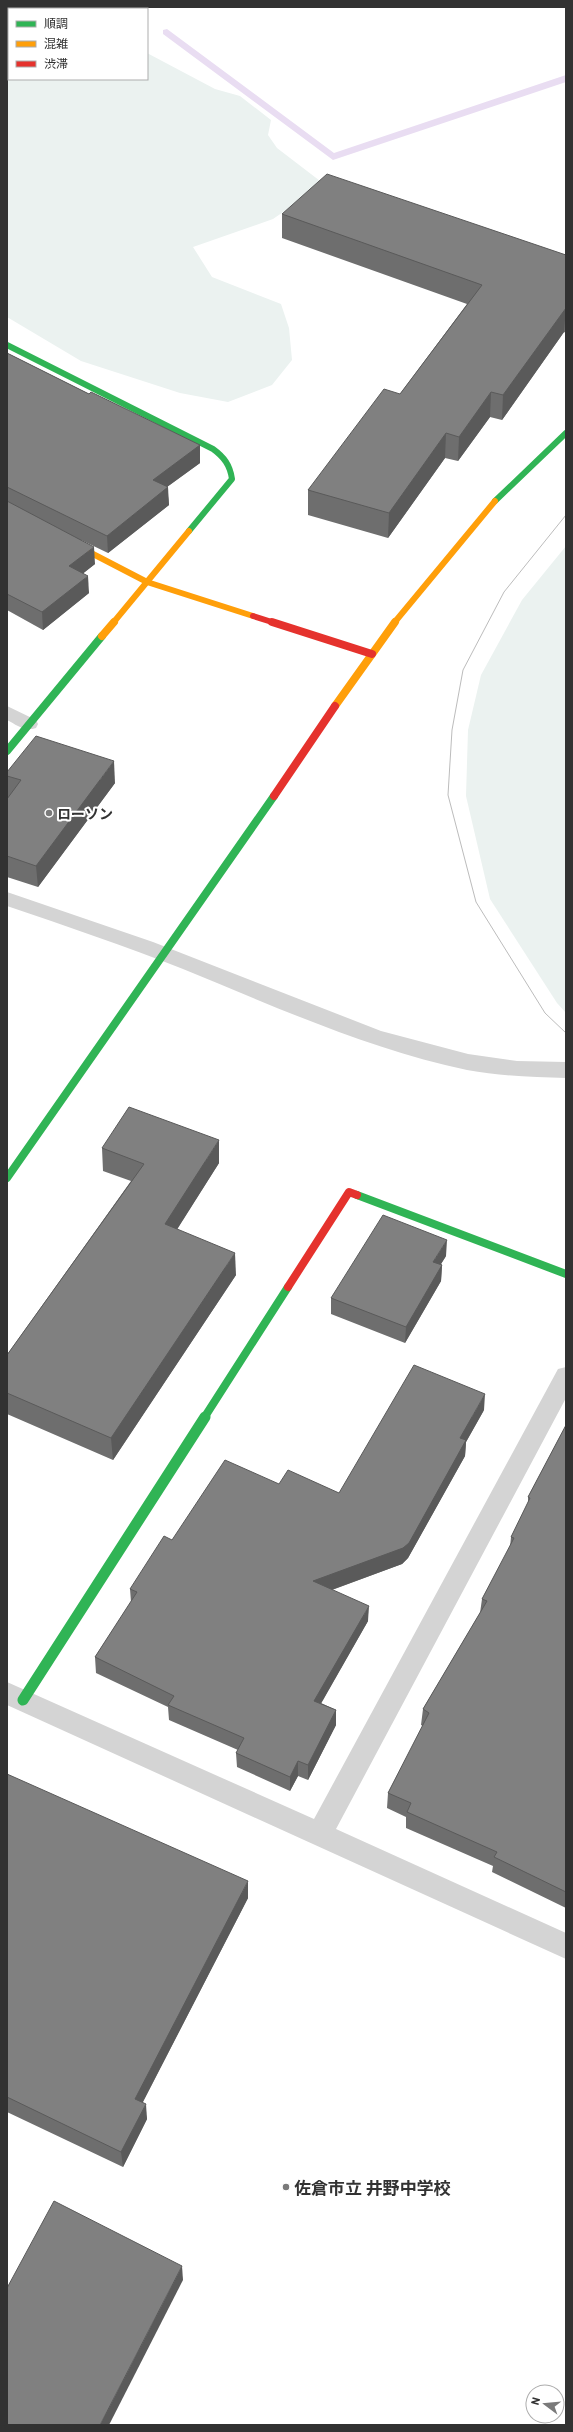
<svg xmlns="http://www.w3.org/2000/svg" width="573" height="2432" font-family="Barlow,'Noto Sans JP',sans-serif">
  <style>
    .green { fill: #ebf2f0 }
    .lines { fill: none; stroke-linecap: round; stroke-linejoin: round }
    .stream { fill: #e9ddf2; fill-rule: evenodd }
    .street { fill: #d4d4d4; fill-rule: evenodd }
    .fast-far2 { stroke: #30b455; stroke-width: 6 }
    .fast-far1 { stroke: #30b455; stroke-width: 8 }
    .fast { stroke: #30b455; stroke-width: 11 }
    .slow-far1 { stroke: #ff9f0a; stroke-width: 6 }
    .slow { stroke: #ff9f0a; stroke-width: 8 }
    .jam-far1 { stroke: #e5322d; stroke-width: 6 }
    .jam { stroke: #e5322d; stroke-width: 8 }
    .tram { stroke: #bcbcbc; stroke-width: 1 }
    .wall { fill: #6e6e6e }
    .shaded-wall { fill: #5a5a5a }
    .building { fill: #808080; stroke: #5a5a5a }
    .poi-dot { fill: #7a7a7a; stroke: #fff; stroke-width: 1.5 }
    .labels { text-anchor: middle; dominant-baseline: central; stroke-width: 4; stroke-linejoin: round; paint-order: stroke }
    .poi-label { font-size: 14px; font-weight: bold; fill: #323232; stroke: #fff; text-anchor: start }
    .near-poi-label { font-size: 17px; font-weight: bold; fill: #323232; stroke: #fff; text-anchor: start }
  </style>
  <rect width="100%" height="100%" fill="#fff"/>
  <g class="green">
    <path d="M7 7H73L76 9H9V79H147V53L215 89 240 96 271 120 268 135 277 148 324 184 273 219 193 247 212 277 281 304 289 328 292 360 272 385 228 402 180 393 81 361 7 317Z"/>
    <path d="M566 546V1013L557 1003 490 899 466 796 468 730 481 675 522 600Z"/>
  </g>
  <g class="lines">
    <path class="stream" d="M167 29 334 153 566 75V82L333 160 163 34V30Z"/>
    <g class="street">
      <path d="M7 706 36 720 38 724 36 728C24 732 17 725 7 720Z"/>
      <path d="M7 892 153 942 381 1031 468 1054 517 1061 566 1062V1078C533 1077 500 1076 467 1070 368 1049 276 1007 183 969 125 946 66 926 7 906Z"/>
      <path d="M566 1367V1398L336 1829 566 1933V1959L7 1705V1682L314 1819 558 1369Z"/>
    </g>
    <g class="fast-far2">
      <path d="M7 345 213 449C224 457 230 465 232 479L189 531"/>
      <path d="M495 501 566 433"/>
    </g>
    <g class="fast-far1">
      <path d="M7 751 102 636"/>
      <path d="M7 1178 274 796"/>
      <path d="M357 1195 566 1274"/>
      <path d="M204 1418 288 1287"/>
    </g>
    <path class="fast" d="M23 1700 205 1417"/>
    <g class="slow-far1">
      <path d="M68 541 147 582 253 616"/>
      <path d="M113 623 189 531"/>
      <path d="M394 623 495 501"/>
    </g>
    <g class="slow">
      <path d="M102 636 114 622"/>
      <path d="M335 706 395 622"/>
    </g>
    <path class="jam-far1" d="M253 616 275 623"/>
    <g class="jam">
      <path d="M272 622 372 654"/>
      <path d="M274 796 335 706"/>
      <path d="M288 1287 349 1192 357 1195"/>
    </g>
    <path class="tram" d="M566 515 504 592 463 670 452 730 448 795 476 902 545 1013 566 1033"/>
  </g>
  <g class="wall">
    <path d="M282 214 566 255V333L564 332 502 420 490 417 458 461 445 458 388 538 308 515V490L400 394 467 304 282 238Z"/>
    <path d="M7 353 89 394 200 445V463L167 487 169 505 108 553 81 540 95 564 83 573 89 593 43 630 7 610Z"/>
    <path d="M7 772 115 783 38 887 7 877V799L8 797H7Z"/>
    <path d="M102 1148 219 1163 177 1229 236 1275 113 1460 7 1414V1355L131 1181 103 1171Z"/>
    <path d="M446 1256 441 1264 442 1265 441 1281 405 1343 331 1314V1298Z"/>
    <path d="M484 1410 466 1442 465 1456 408 1558 402 1564 332 1590 368 1621 321 1703 336 1710V1725L308 1780 298 1776 290 1791 237 1767 236 1753 238 1750 169 1720 168 1707 96 1673 95 1657 131 1602 130 1589 172 1540 279 1484 339 1493Z"/>
    <path d="M566 1425V1908L492 1872 493 1866 406 1828V1817L387 1808 388 1793 423 1726 421 1725 423 1709 480 1613 482 1599 510 1547 511 1537 528 1504V1497Z"/>
    <path d="M7 1774 248 1898 143 2102 147 2119 123 2167 7 2112Z"/>
  </g>
  <g class="shaded-wall">
    <path d="M566 308 564 332 502 420 503 395Z"/>
    <path d="M491 392 490 417 458 461 459 437Z"/>
    <path d="M446 433 445 458 388 538 389 513Z"/>
    <path d="M200 445V463L153 497V480Z"/>
    <path d="M168 487 169 505 108 553 107 536Z"/>
    <path d="M94 547 95 564 70 584 69 566Z"/>
    <path d="M88 576 89 593 43 630 42 612Z"/>
    <path d="M114 761 115 783 38 887 36 866Z"/>
    <path d="M219 1140V1163L166 1247 165 1224Z"/>
    <path d="M447 1240 446 1256 432 1278 433 1262Z"/>
    <path d="M235 1253 236 1275 113 1460 111 1438Z"/>
    <path d="M442 1265 441 1281 405 1343 406 1327Z"/>
    <path d="M485 1394 484 1410 466 1442 465 1456 408 1558 402 1564 312 1597 313 1581 460 1438Z"/>
    <path d="M369 1606 368 1621 314 1716V1701Z"/>
    <path d="M336 1710V1725L308 1780V1765Z"/>
    <path d="M298 1761V1776L290 1791V1777Z"/>
    <path d="M248 1881V1898L136 2115 135 2099Z"/>
    <path d="M146 2104 147 2119 123 2167 121 2152Z"/>
    <path d="M182 2266 183 2280 109 2425H100Z"/>
  </g>
  <g class="building">
    <path d="M327 174 566 255V308L503 395 491 392 459 437 446 433 389 513 308 490 384 389 400 394 482 285 282 214Z"/>
    <path d="M7 353 89 394 91 392 200 445 153 480 168 487 107 536 7 487Z"/>
    <path d="M7 501 94 547 69 566 88 576 42 612 7 594Z"/>
    <path d="M36 736 114 761 36 866 7 856V799L21 780 7 776V772Z"/>
    <path d="M129 1107 219 1140 165 1224 235 1253 111 1438 7 1393V1355L144 1164 102 1148Z"/>
    <path d="M383 1215 447 1240 433 1262 442 1265 406 1327 331 1298Z"/>
    <path d="M414 1365 485 1394 460 1438 466 1440 409 1543 403 1548 313 1581 369 1606 314 1701 336 1710 308 1765 298 1761 290 1777 236 1753 244 1738 168 1705 174 1696 95 1657 137 1592 130 1589 164 1536 172 1540 225 1460 279 1484 288 1470 339 1493Z"/>
    <path d="M566 1425V1892L494 1857 497 1852 407 1812 411 1803 388 1793 429 1713 423 1709 487 1601 482 1599 514 1538 511 1537 530 1498 528 1497Z"/>
    <path d="M7 1774 248 1881 135 2099 146 2104 121 2152 7 2097Z"/>
    <path d="M54 2201 182 2266 100 2425H7V2288Z"/>
  </g>
  <g class="poi-dot">
    <circle cx="49" cy="813" r="4"/>
    <circle cx="286" cy="2187" r="4"/>
  </g>
  <g class="labels">
    <g class="poi-label">
      <text x="57" y="813">ローソン</text>
    </g>
    <g class="near-poi-label">
      <text x="294" y="2187">佐倉市立 井野中学校</text>
    </g>
  </g>
  <rect width="573" height="2432" fill="none" stroke="#323232" stroke-width="16"/>
  <rect x="8" y="8" width="140" height="72" fill="#ffffff" stroke="#adadad"/>
  <rect x="16" y="21" width="20" height="6" fill="#30b455" stroke="#adadad"/>
  <text x="44" y="28" font-size="12" fill="#323232">順調</text>
  <rect x="16" y="41" width="20" height="6" fill="#ff9f0a" stroke="#adadad"/>
  <text x="44" y="48" font-size="12" fill="#323232">混雑</text>
  <rect x="16" y="61" width="20" height="6" fill="#e5322d" stroke="#adadad"/>
  <text x="44" y="68" font-size="12" fill="#323232">渋滞</text>
  <g transform="translate(545 2404) rotate(286)"><circle r="19" fill="#ffffff" stroke="#adadad"/>
  <path d="M0-3L7 15L0 10L-7 15Z" fill="#7a7a7a"/>
  <text y="-6" font-size="11" font-weight="bold" text-anchor="middle" fill="#323232">N</text>
  </g>
</svg>
